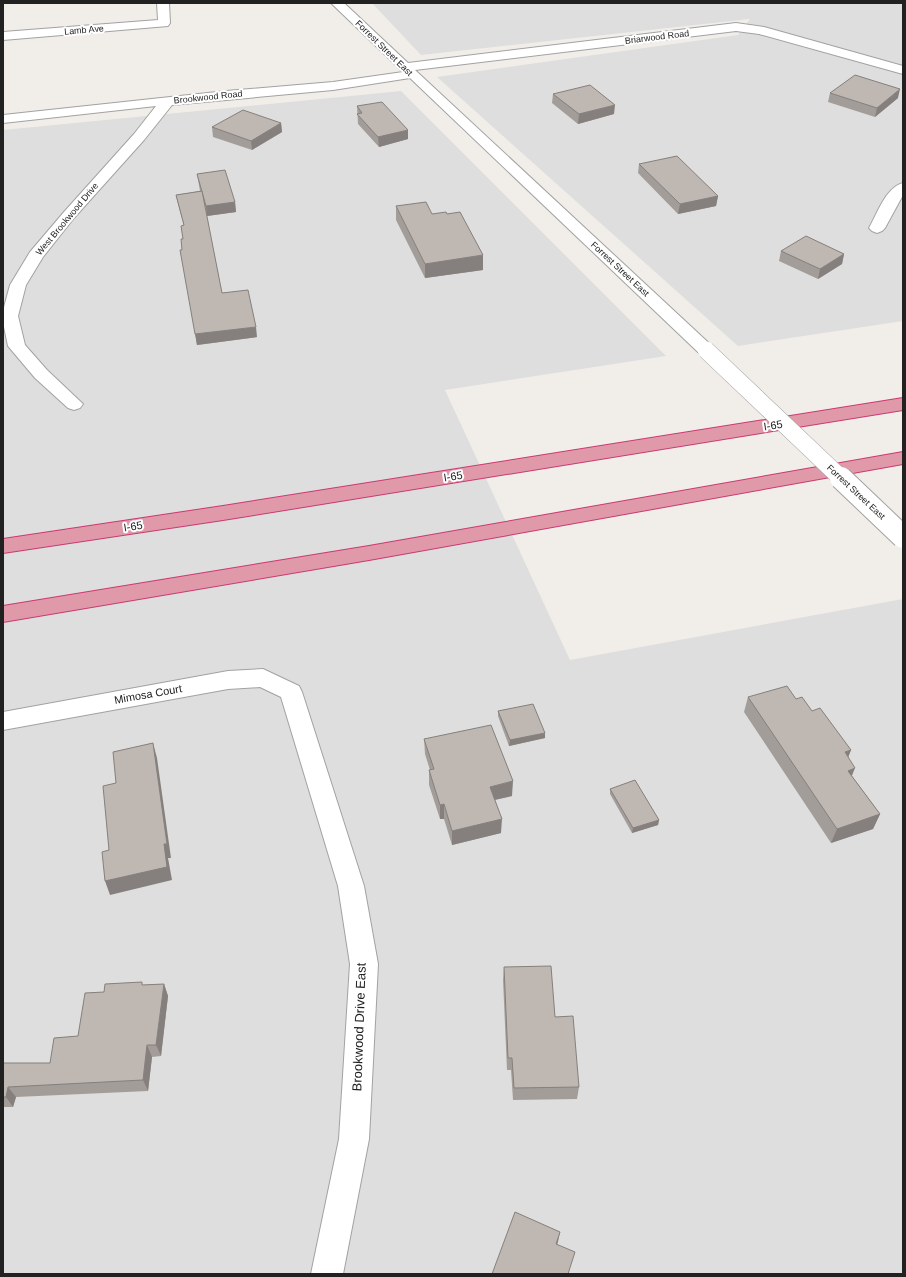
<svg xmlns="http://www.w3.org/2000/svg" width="906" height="1277" font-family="Helvetica,sans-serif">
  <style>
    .residential { fill: #dfdede }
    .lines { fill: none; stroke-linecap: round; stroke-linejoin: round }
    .minor-casing { stroke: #a2a2a2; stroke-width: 2 }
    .highway-casing { stroke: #cb3972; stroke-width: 2 }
    .minor { fill: #fff; fill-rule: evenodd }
    .highway { fill: #e099a9; fill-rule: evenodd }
    .minor-bridge-far1-casing { stroke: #a2a2a2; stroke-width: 18; stroke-linecap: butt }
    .minor-bridge-casing { stroke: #a2a2a2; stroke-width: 24; stroke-linecap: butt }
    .minor-bridge-far1 { stroke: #fff; stroke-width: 17 }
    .minor-bridge { stroke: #fff; stroke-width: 22 }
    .wall { fill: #a39d99 }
    .shaded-wall { fill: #85807d }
    .building { fill: #beb7b2; stroke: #85807d }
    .labels { text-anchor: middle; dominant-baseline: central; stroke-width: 4; stroke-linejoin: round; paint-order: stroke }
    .far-street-label { font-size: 9px; fill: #212121; stroke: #fff }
    .street-label { font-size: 11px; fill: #212121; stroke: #fff }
    .near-street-label { font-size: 13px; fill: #212121; stroke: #fff }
  </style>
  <rect width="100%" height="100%" fill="#f1eee9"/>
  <g class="residential">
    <path d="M372 3H903V321L738 346 437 77 738 35 750 19 421 55Z"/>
    <path d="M401 91 666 356 445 390 570 660 903 599V1274H3V130Z"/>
  </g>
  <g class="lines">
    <g class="minor-casing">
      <g id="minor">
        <path d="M157 3H169L170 23 168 26 3 40V32L158 20Z"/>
        <path d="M331 3H344L408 63 736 23 764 27 903 66V74L759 34 736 31 415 70 712 346 715 350 712 354 706 355 700 354 410 78 333 90 172 105 144 140 74 218 43 257 26 285 18 316 25 345 47 370 83 404 80 408 74 410 68 408 35 378 8 346 3 322V311L10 285 30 252 64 212 134 134 156 106 3 123V115L226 91 333 82 403 72Z"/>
        <path d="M903 183V195L885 228 882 231 877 233 872 231 869 228C877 214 886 187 903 183Z"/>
        <path d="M263 669 299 686 302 692 364 886 378 964 369 1139 343 1274H311L339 1139 350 964 338 886 281 697 260 687 228 689 3 730V712L228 671Z"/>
      </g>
    </g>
    <g class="highway-casing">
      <g id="highway">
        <path d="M903 398V410L223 520 3 553V539L223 506Z"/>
        <path d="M903 452V464L369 560 3 622V606L369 546Z"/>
      </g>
    </g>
    <use href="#minor" class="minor"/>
    <use href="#highway" class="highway"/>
    <g class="minor-bridge-far1-casing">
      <path id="minor-bridge-far1" d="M706 350 842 479"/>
    </g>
    <g class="minor-bridge-casing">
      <path id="minor-bridge" d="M841 478 903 537"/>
    </g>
    <use href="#minor-bridge-far1" class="minor-bridge-far1"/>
    <use href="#minor-bridge" class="minor-bridge"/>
  </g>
  <g class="wall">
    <path d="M830 93 898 98 875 117 828 102Z"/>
    <path d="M553 94 614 114 578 124 552 103Z"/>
    <path d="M357 106 408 139 379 147 358 124Z"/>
    <path d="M281 123 282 132 252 150 213 137 212 127Z"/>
    <path d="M639 164 718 196 716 206 678 214 638 173Z"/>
    <path d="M197 174 235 202 236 212 207 216 204 205 222 293 257 337 197 345 182 250 184 226 178 204 176 195 200 191Z"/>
    <path d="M396 206 432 214H447L483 270 425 278 396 220Z"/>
    <path d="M781 251 844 254 842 264 818 279 779 261Z"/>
    <path d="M748 697 796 699 812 711 851 750 848 757 852 776 880 814 873 829 831 843 744 712Z"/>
    <path d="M498 711 545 733V738L509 746 498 716Z"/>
    <path d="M424 739 512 796 495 800 501 833 452 845 444 819H440L429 785V770H430L425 754Z"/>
    <path d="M610 789 659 820 658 825 632 833 610 794Z"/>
    <path d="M504 967 555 1017 579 1087 577 1099 513 1100 511 1070H507L503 980Z"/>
    <path d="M164 984 168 996 161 1056 152 1057 148 1091 16 1097 13 1107H3V1063H50L78 1036 104 992 143 985Z"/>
  </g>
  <g class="shaded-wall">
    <path d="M900 89 898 98 875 117 877 108Z"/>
    <path d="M615 105 614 114 578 124 579 114Z"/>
    <path d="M281 123 282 132 252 150 251 141Z"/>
    <path d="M408 130V139L379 147 378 137Z"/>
    <path d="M718 196 716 206 678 214 680 204Z"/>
    <path d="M235 202 236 212 207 216 206 206Z"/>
    <path d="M844 254 842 264 818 279 820 269Z"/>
    <path d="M483 255V270L425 278V264Z"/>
    <path d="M256 327 257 337 197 345 195 334Z"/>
    <path d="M545 733V738L509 746 510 740Z"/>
    <path d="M153 743 157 758 171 858H168L172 880 110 895 105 881 164 844Z"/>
    <path d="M851 750 845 765V752Z"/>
    <path d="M855 768 849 783 848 771Z"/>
    <path d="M513 781 512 796 489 801 490 787Z"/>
    <path d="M444 804V819H440V805Z"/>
    <path d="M880 814 873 829 831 843 837 829Z"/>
    <path d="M502 819 501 833 452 845V831Z"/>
    <path d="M659 820 658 825 632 833 633 828Z"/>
    <path d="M164 984 168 996 161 1056 156 1045Z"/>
    <path d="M147 1045 152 1057 148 1091 143 1080Z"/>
    <path d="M8 1087 16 1097 13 1107 6 1097Z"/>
    <path d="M560 1232 558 1242 554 1253 556 1244Z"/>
  </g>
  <g class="building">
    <path d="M855 75 900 89 877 108 830 93Z"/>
    <path d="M590 85 615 105 579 114 553 94Z"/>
    <path d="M382 102 408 130 378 137 357 114 362 113 357 106Z"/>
    <path d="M243 110 281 123 251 141 212 127Z"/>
    <path d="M677 156 718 196 680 204 639 164Z"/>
    <path d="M225 170 235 202 206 206 197 174Z"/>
    <path d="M202 191 222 293 248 290 256 327 195 334 180 250H182L181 239H183L181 226 184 225 176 195Z"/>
    <path d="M426 202 432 214 446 212 447 214 460 212 483 255 425 264 396 206Z"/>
    <path d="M806 236 844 254 820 269 781 251Z"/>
    <path d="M787 686 796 699 802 697 812 711 820 708 851 750 845 752 855 768 848 771 880 814 837 829 748 697Z"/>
    <path d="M533 704 545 733 510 740 498 711Z"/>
    <path d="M491 725 513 781 490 787 502 819 452 831 444 804 440 805 429 770 434 769 424 739Z"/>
    <path d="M153 743 167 844H164L167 867 105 881 102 852 109 850 103 786 116 783 113 752Z"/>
    <path d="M635 780 659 820 633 828 610 789Z"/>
    <path d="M551 966 555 1017 573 1016 579 1087 514 1088 512 1058H508L504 967Z"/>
    <path d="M142 982V985L164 984 156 1045H147L143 1080 8 1087 6 1097H3V1063H50L54 1038 78 1036 85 993 104 992 105 984Z"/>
    <path d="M515 1212 560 1232 556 1244 575 1252 568 1274H492Z"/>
  </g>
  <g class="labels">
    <g class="far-street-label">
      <text transform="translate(84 30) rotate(-5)">Lamb Ave</text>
      <text transform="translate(657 37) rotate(-7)">Briarwood Road</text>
      <text transform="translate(384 48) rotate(44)">Forrest Street East</text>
      <text transform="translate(208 97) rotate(-6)">Brookwood Road</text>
      <text transform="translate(67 219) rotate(-50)">West Brookwood Drive</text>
      <text transform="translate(620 269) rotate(43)">Forrest Street East</text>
      <text transform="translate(856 492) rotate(43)">Forrest Street East</text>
    </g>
    <g class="street-label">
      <text transform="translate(773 425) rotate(-9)">I-65</text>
      <text transform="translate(453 476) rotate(-9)">I-65</text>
      <text transform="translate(133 526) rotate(-9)">I-65</text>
      <text transform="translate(148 694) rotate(-10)">Mimosa Court</text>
    </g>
    <g class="near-street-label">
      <text transform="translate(359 1027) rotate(-88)">Brookwood Drive East</text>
    </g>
  </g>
  <rect width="906" height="1277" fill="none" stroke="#212121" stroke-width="8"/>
</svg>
